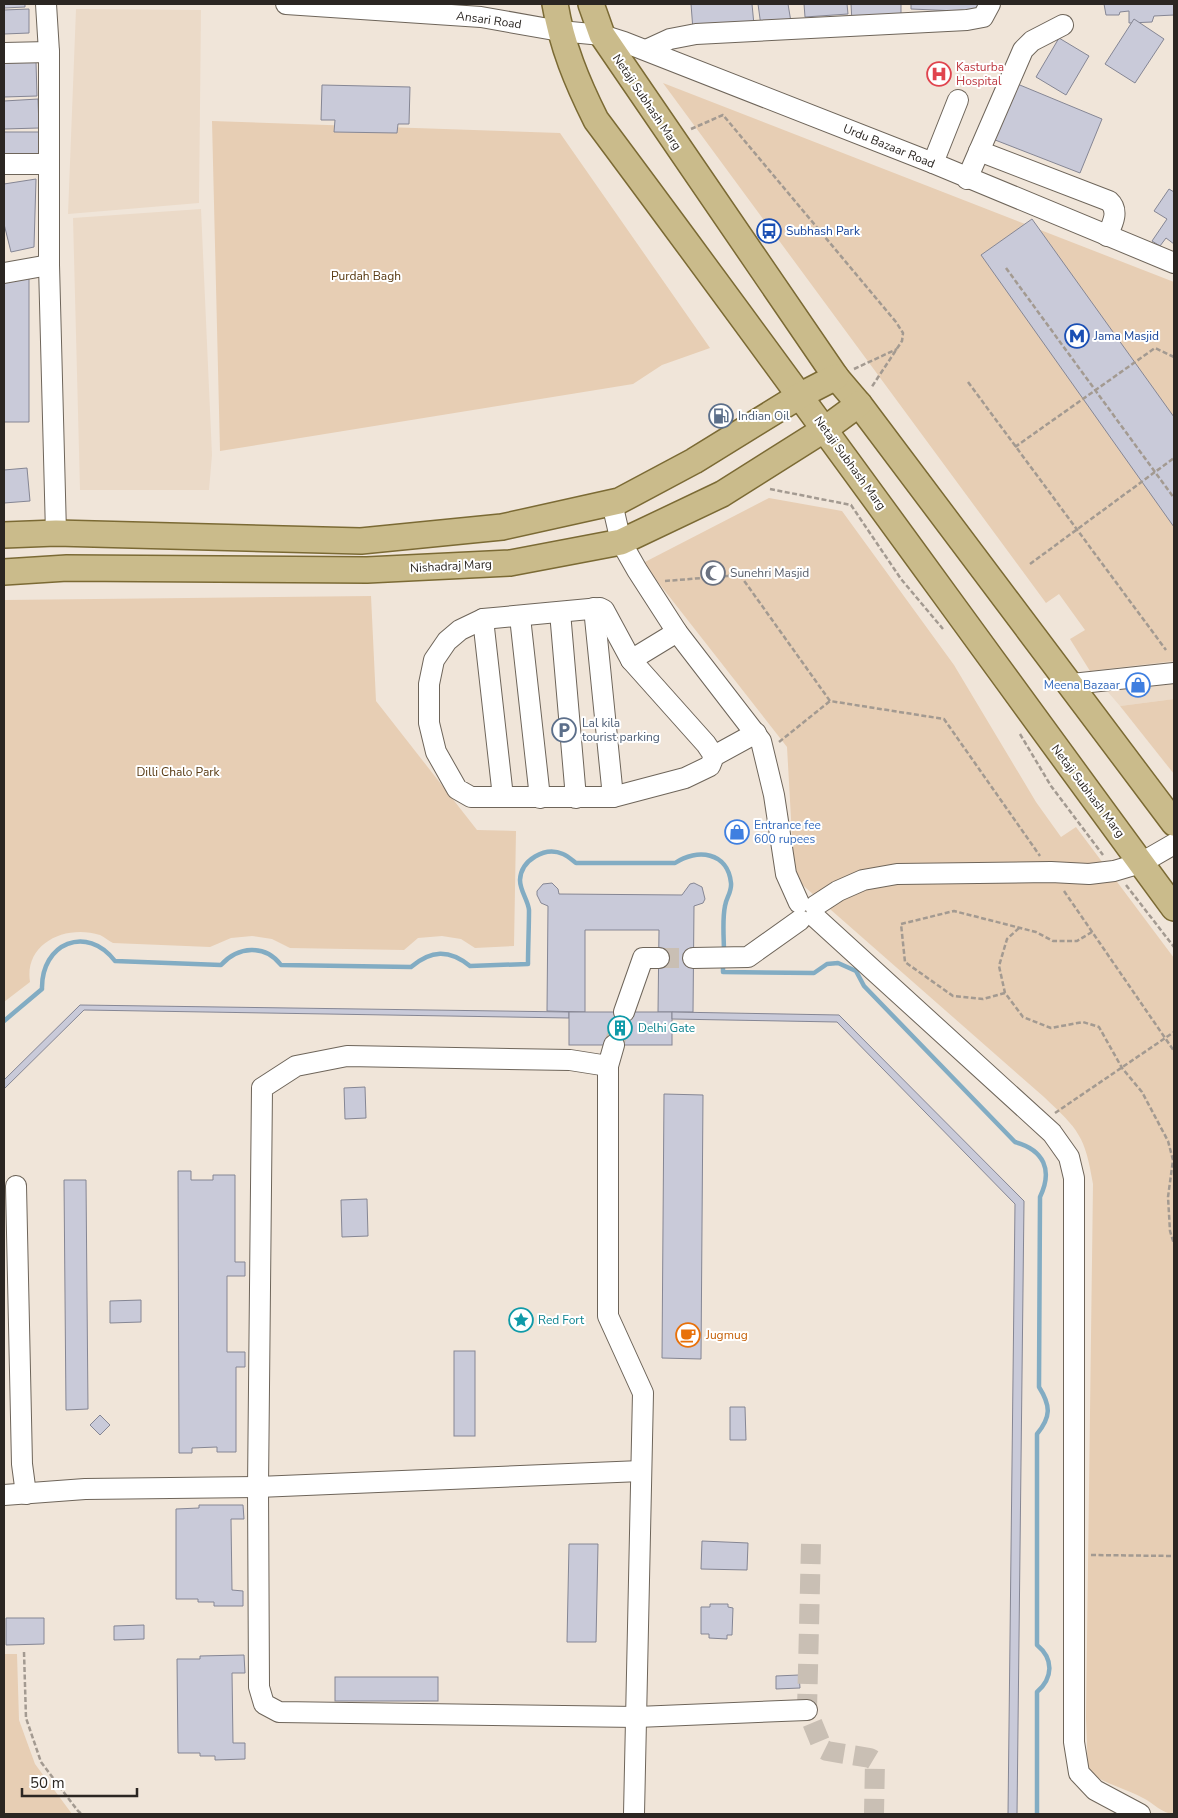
<svg xmlns="http://www.w3.org/2000/svg" width="1178" height="1818" font-family="'Nunito Sans',sans-serif">
  <style>
    .built { fill: #ebdac8 }
    .green { fill: #e7ceb4 }
    .lines { fill: none; stroke-linecap: round; stroke-linejoin: round }
    .stream { stroke: #82acc3; stroke-width: 4.5 }
    .building { fill: #c9cad9; stroke: #858694 }
    .minor-tunnel { stroke: #c9bfb4; stroke-width: 20; stroke-dasharray: 20 10; stroke-linecap: butt }
    .minor-casing { stroke: #6e655a; stroke-width: 22 }
    .major-casing { stroke: #7b6a34; stroke-width: 28 }
    .path { stroke: #a39a91; stroke-width: 2.5; stroke-dasharray: 5 2.5; stroke-linecap: butt }
    .minor { stroke: #fff; stroke-width: 20 }
    .major { stroke: #cabb8b; stroke-width: 25 }
    .labels { text-anchor: middle; dominant-baseline: central; stroke-width: 4; stroke-linejoin: round; paint-order: stroke }
    .street-label { font-size: 12px; fill: #2b2622; stroke: #fff }
    .health-label { font-size: 12px; fill: #be3a42; stroke: #fff; text-anchor: start }
    .transit-label { font-size: 12px; fill: #164399; stroke: #fff; text-anchor: start }
    .park-label { font-size: 12px; fill: #583911; stroke: #fff }
    .service-label { font-size: 12px; fill: #4e5e75; stroke: #fff; text-anchor: start }
    .worship-label { font-size: 12px; fill: #5b616d; stroke: #fff; text-anchor: start }
    .shop-label { font-size: 12px; fill: #366cbe; stroke: #fff; text-anchor: end }
    .culture-label { font-size: 12px; fill: #0d838f; stroke: #fff; text-anchor: start }
    .food-label { font-size: 12px; fill: #c56008; stroke: #fff; text-anchor: start }
  </style>
  <rect width="100%" height="100%" fill="#f0e5d9"/>
  <g class="built">
    <path d="M76 9 201 10 199 203 68 214Z"/>
    <path d="M201 209 212 455 209 490H80L73 218Z"/>
    <path d="M1174 661V699L1120 706 1090 671Z"/>
  </g>
  <g class="green">
    <path d="M663 83 1174 282V661L1090 671 1070 639 1085 630 1059 594 1046 603Z"/>
    <path d="M212 121 560 133 710 348 662 365 633 384 220 451Z"/>
    <path d="M769 498 842 511 954 665 1036 802 1061 837 1076 827 1174 958V1814C1163 1814 1153 1803 1143 1798 1124 1788 1108 1785 1088 1772L1086 1718 1093 1184C1085 1136 1079 1130 1044 1097L798 881 793 854 787 747 643 563Z"/>
    <path d="M371 596 376 701 477 830 516 831 514 946 475 948 461 939 442 936 418 938 404 950 290 948 272 939 252 936 231 938 210 947 113 943C109 941 104 937 100 935 66 924 24 943 30 982L4 1002V600Z"/>
    <path d="M1174 699V774L1120 706Z"/>
    <path d="M4 1654H17L19 1720 35 1764 72 1814H4Z"/>
  </g>
  <g class="lines">
    <g class="stream">
      <path d="M723 963V972L814 973 827 964 838 963 856 971 864 986 1015 1142C1044 1150 1053 1170 1040 1197L1039 1387C1051 1406 1051 1417 1037 1434V1645C1054 1659 1053 1678 1037 1692V1814"/>
      <path d="M4 1021 42 989C41 943 87 924 115 961L221 965C238 946 265 944 281 965L411 967C431 950 449 949 470 966L528 964C528 946 529 928 529 910 528 900 520 891 520 880 521 860 545 846 563 854 568 856 572 860 576 863H675C697 848 728 852 731 883 732 892 726 898 725 906 722 920 724 938 724 953"/>
    </g>
  </g>
  <g class="building">
    <path d="M4 4H25V7L4 8Z"/>
    <path d="M691 4H752L754 25 693 30Z"/>
    <path d="M758 4H788L791 22 761 26Z"/>
    <path d="M804 4H847L848 14 805 17Z"/>
    <path d="M851 4H901V19L852 22Z"/>
    <path d="M911 4H981V12L911 9Z"/>
    <path d="M1104 4H1174V15L1154 16 1152 22 1129 23V11L1120 12 1119 15H1106Z"/>
    <path d="M29 9V33L4 34V10Z"/>
    <path d="M1134 19 1164 39 1135 83 1105 64Z"/>
    <path d="M1059 38 1089 56 1066 95 1036 77Z"/>
    <path d="M36 62 37 96 4 97V63Z"/>
    <path d="M1015 83 1102 119 1080 173 990 138Z"/>
    <path d="M322 85 410 87 409 124H398L397 133 334 132 335 120H321Z"/>
    <path d="M38 99 39 128 4 129V101Z"/>
    <path d="M4 132H40V161L4 160Z"/>
    <path d="M36 179 34 247 11 252 4 224V184Z"/>
    <path d="M1169 189 1174 192V244L1166 238 1160 246 1152 241 1167 219 1154 211Z"/>
    <path d="M1032 219 1174 417V527L981 255Z"/>
    <path d="M29 277V422H4V280Z"/>
    <path d="M27 468 30 501 4 503V470Z"/>
    <path d="M552 883 558 889 559 894 682 895 690 884 694 883 702 887 705 899 703 903 694 906 693 1012H658L659 930H585V1012L547 1011 548 906 541 903 537 895V891L543 884Z"/>
    <path d="M80 1005 569 1012V1018L84 1010 4 1089V1080Z"/>
    <rect x="569" y="1012" width="103" height="33"/>
    <path d="M672 1012 839 1015 1024 1201 1017 1814H1008L1015 1204 837 1022 672 1019Z"/>
    <path d="M365 1087 366 1118 345 1119 344 1088Z"/>
    <path d="M664 1094 703 1095 701 1359 662 1358Z"/>
    <path d="M178 1171H191V1180H213V1175H235V1262H245V1276H227V1352H245V1367H236V1452H217V1447L192 1448V1453H179Z"/>
    <path d="M64 1180H86L88 1409 66 1410Z"/>
    <path d="M367 1199 368 1236 342 1237 341 1200Z"/>
    <path d="M141 1300V1322L110 1323V1301Z"/>
    <rect x="454" y="1351" width="21" height="85"/>
    <path d="M730 1407H745L746 1440H730Z"/>
    <path d="M100 1415 110 1425 100 1435 90 1425Z"/>
    <path d="M199 1505H243L244 1519H231L232 1590 243 1591V1606H214V1602H198V1599H176V1509L199 1508Z"/>
    <path d="M702 1541 748 1543 747 1570 701 1569Z"/>
    <path d="M569 1544H598L596 1642H567Z"/>
    <path d="M710 1604H728V1607L733 1608 732 1635H727V1639L709 1638V1634H701V1607H710Z"/>
    <path d="M6 1618H44V1644L6 1645Z"/>
    <path d="M144 1625V1639L114 1640V1626Z"/>
    <path d="M244 1655 245 1673H232L233 1743H245V1759L215 1760V1756H200V1753H178L177 1659H200V1656Z"/>
    <path d="M799 1675 800 1688 776 1689V1676Z"/>
    <rect x="335" y="1677" width="103" height="24"/>
  </g>
  <g class="lines">
    <g class="minor-tunnel">
      <path d="M659 958H693"/>
      <path d="M614 1045 624 1012"/>
      <path d="M811 1544 807 1710 823 1749 827 1751 870 1758 875 1761 874 1814"/>
    </g>
    <g class="minor-casing">
      <g id="minor">
        <path d="M46 4 49 52V265L56 533"/>
        <path d="M286 4 481 17 560 31 602 35 624 42 933 163 1174 263"/>
        <path d="M646 50 670 39 696 34 967 20 983 17 990 4"/>
        <path d="M4 53 49 52"/>
        <path d="M979 151 1109 201C1120 211 1112 225 1107 236"/>
        <path d="M933 163 958 100"/>
        <path d="M4 164H49"/>
        <path d="M967 179 1023 50 1032 41 1063 25"/>
        <path d="M4 273 49 265"/>
        <path d="M612 503 621 542 637 570 677 632 761 741 774 795 786 874 799 903"/>
        <path d="M594 608 613 797"/>
        <path d="M560 612 576 798"/>
        <path d="M520 617 540 798"/>
        <path d="M483 619 503 797"/>
        <path d="M631 660 677 632"/>
        <path d="M1072 684 1174 673"/>
        <path d="M714 756 706 744 631 660 604 610 600 608 483 619 460 630 447 641 434 660 429 684V723L436 752 457 789 471 797H613L685 778 710 766 714 756 756 733"/>
        <path d="M815 906 838 891 863 880 897 874 1051 872 1089 874 1114 871 1141 863 1174 844"/>
        <path d="M815 917 1052 1133 1069 1157 1074 1178V1742L1079 1773 1095 1790 1140 1814"/>
        <path d="M693 958 748 957 800 920"/>
        <path d="M624 1012 643 958H659"/>
        <path d="M614 1045 608 1066V1316L643 1393 634 1814"/>
        <path d="M608 1066 570 1060 347 1056 296 1066 262 1088 258 1487 259 1687 264 1704 279 1712 637 1717 807 1710"/>
        <path d="M16 1186 22 1464 26 1494"/>
        <path d="M4 1495 85 1489 258 1487 641 1471"/>
      </g>
    </g>
    <g class="major-casing">
      <g id="major">
        <path d="M555 4C562 46 577 82 596 120 791 381 981 646 1174 908"/>
        <path d="M591 4 602 35 836 377 859 404 1174 823"/>
        <path d="M4 535 56 533 361 541 502 527 619 501 694 461 801 395 836 377"/>
        <path d="M4 572 67 568 367 570 510 563 621 542 722 494 825 429 859 404"/>
      </g>
    </g>
    <g class="path">
      <path d="M691 129 723 115 896 322 903 333 902 341 871 388"/>
      <path d="M1006 268 1174 498"/>
      <path d="M854 369 897 349"/>
      <path d="M968 382 1166 650"/>
      <path d="M1015 447 1155 348 1174 357"/>
      <path d="M770 489 851 505 901 579 943 629"/>
      <path d="M1030 564 1174 458"/>
      <path d="M665 581 740 575 830 701 944 719 1040 856"/>
      <path d="M1020 734 1051 786 1103 855"/>
      <path d="M779 742 830 701"/>
      <path d="M1126 885 1174 947"/>
      <path d="M1064 891 1174 1051"/>
      <path d="M1019 928 1007 939 999 966 1005 993 1023 1017 1051 1028 1083 1022 1099 1027 1122 1068 1142 1092 1168 1141 1173 1160 1168 1197 1170 1231 1174 1244"/>
      <path d="M1005 993 983 999 953 996 905 962 901 924 954 911 1036 932 1053 941H1077L1092 932"/>
      <path d="M1055 1113 1174 1032"/>
      <path d="M1091 1555 1174 1556"/>
      <path d="M24 1652 26 1718 41 1762 78 1811 82 1814"/>
    </g>
    <use href="#minor" class="minor"/>
    <use href="#major" class="major"/>
  </g>
  <defs>
    <g id="hospital-ring" transform="scale(1.25)"><circle r="9.5" fill="#fff" stroke="#e0444e" stroke-width="1.5"/><path d="M-5-5h3v3.5h4V-5h3V5h-3V1.5h-4V5h-3Z" fill="#e0444e"/></g>
    <g id="bus-ring" transform="scale(1.25)"><circle r="9.5" fill="#fff" stroke="#1a4fb4" stroke-width="1.5"/><path d="M-5-6H5V4H4V6H2V4H-2V6H-4V4H-5ZM-3.5-4V0h7V-4ZM-3.5 1.2v1.5H-2V1.2ZM2 1.2v1.5H3.5V1.2Z" fill="#1a4fb4"/></g>
    <g id="metro-ring" transform="scale(1.25)"><circle r="9.5" fill="#fff" stroke="#1a4fb4" stroke-width="1.5"/><path d="M-5.5 5V-5H-3L0 0L3-5H5.5V5H3V-.5L0 4L-3-.5V5Z" fill="#1a4fb4"/></g>
    <g id="fuel-ring" transform="scale(1.25)"><circle r="9.5" fill="#fff" stroke="#5c6f8a" stroke-width="1.5"/><path d="M-5.5-6h7V0h2V4h1.3V-2.5L3-4.5l.8-.8L6-3V5H2.5V1h-1V6h-7ZM-4.2-4.7v3.2H.2V-4.7Z" fill="#5c6f8a"/></g>
    <g id="mosque-ring" transform="scale(1.25)"><circle r="9.5" fill="#fff" stroke="#6b7280" stroke-width="1.5"/><path d="M3.5-4.9A6 6 0 1 0 3.5 4.9A5 5 0 1 1 3.5-4.9Z" fill="#6b7280"/></g>
    <g id="shop-ring" transform="scale(1.25)"><circle r="9.5" fill="#fff" stroke="#3f7fe0" stroke-width="1.5"/><path d="M-5-2.5h2.3a2.7 3.5 0 0 1 5.4 0H5L5.5 6h-11ZM-1.5-2.5h3a1.5 2.3 0 0 0-3 0Z" fill="#3f7fe0"/></g>
    <g id="parking-ring" transform="scale(1.25)"><circle r="9.5" fill="#fff" stroke="#5c6f8a" stroke-width="1.5"/><path d="M-3.5-5.5H1a3.5 3.5 0 0 1 0 7H-1V5.5H-3.5ZM-1-3.4V-.6H.8a1.4 1.4 0 0 0 0-2.8Z" fill="#5c6f8a"/></g>
    <g id="building-ring" transform="scale(1.25)"><circle r="9.5" fill="#fff" stroke="#0f9aa8" stroke-width="1.5"/><path d="M-4-6H4V6H1V3H-1V6H-4ZM-2.5-4.3h1.7v1.8h-1.7ZM.8-4.3h1.7v1.8H.8ZM-2.5-1h1.7V.8h-1.7ZM.8-1h1.7V.8H.8Z" fill="#0f9aa8"/></g>
    <g id="sight-ring" transform="scale(1.25)"><circle r="9.5" fill="#fff" stroke="#0f9aa8" stroke-width="1.5"/><path d="M0-6L1.8-2.2L6-1.7L2.9 1.2L3.7 5.4L0 3.3L-3.7 5.4L-2.9 1.2L-6-1.7L-1.8-2.2Z" fill="#0f9aa8"/></g>
    <g id="cafe-ring" transform="scale(1.25)"><circle r="9.5" fill="#fff" stroke="#e8710a" stroke-width="1.5"/><path d="M-5.5-4.5H6V0H3Q3 3.5 0 3.5H-2.5Q-5.5 3.5-5.5 0ZM3-3.2v2h1.7v-2ZM-6 4.5H4V6H-6Z" fill="#e8710a"/></g>
  </defs>
  <g fill-rule="evenodd">
    <use href="#hospital-ring" x="939" y="74"/>
    <use href="#bus-ring" x="769" y="231"/>
    <use href="#metro-ring" x="1077" y="336"/>
    <use href="#fuel-ring" x="721" y="416"/>
    <use href="#mosque-ring" x="713" y="573"/>
    <use href="#shop-ring" x="1138" y="685"/>
    <use href="#parking-ring" x="564" y="730"/>
    <use href="#shop-ring" x="737" y="832"/>
    <use href="#building-ring" x="620" y="1028"/>
    <use href="#sight-ring" x="521" y="1320"/>
    <use href="#cafe-ring" x="688" y="1335"/>
  </g>
  <g class="labels">
    <g class="street-label">
      <text transform="translate(489 20) rotate(8)">Ansari Road</text>
      <text transform="translate(647 102) rotate(56)">Netaji Subhash Marg</text>
      <text transform="translate(889 146) rotate(22)">Urdu Bazaar Road</text>
      <text transform="translate(850 463) rotate(54)">Netaji Subhash Marg</text>
      <text transform="translate(451 566) rotate(-3)">Nishadraj Marg</text>
      <text transform="translate(1088 791) rotate(53)">Netaji Subhash Marg</text>
    </g>
    <g class="health-label">
      <text x="956" y="67">Kasturba<tspan x="956" dy="14">Hospital</tspan></text>
    </g>
    <g class="transit-label">
      <text x="786" y="231">Subhash Park</text>
      <text x="1094" y="336">Jama Masjid</text>
    </g>
    <g class="park-label">
      <text x="366" y="276">Purdah Bagh</text>
      <text x="178" y="772">Dilli Chalo Park</text>
    </g>
    <g class="service-label">
      <text x="738" y="416">Indian Oil</text>
      <text x="582" y="723">Lal kila<tspan x="582" dy="14">tourist parking</tspan></text>
    </g>
    <g class="worship-label">
      <text x="730" y="573">Sunehri Masjid</text>
    </g>
    <g class="shop-label">
      <text x="1120" y="685">Meena Bazaar</text>
      <text x="754" y="825" text-anchor="start">Entrance fee<tspan x="754" dy="14">600 rupees</tspan></text>
    </g>
    <g class="culture-label">
      <text x="638" y="1028">Delhi Gate</text>
      <text x="538" y="1320">Red Fort</text>
    </g>
    <g class="food-label">
      <text x="706" y="1335">Jugmug</text>
    </g>
  </g>
  <rect width="1178" height="1818" fill="none" stroke="#2b2622" stroke-width="10"/>
  <path d="M22 1788v8h115v-8" fill="none" stroke="#2b2622" stroke-width="2.5"/>
  <text x="30" y="1788" font-size="15" fill="#2b2622" stroke="#ffffff" stroke-width="4" paint-order="stroke">50 m</text>
</svg>
